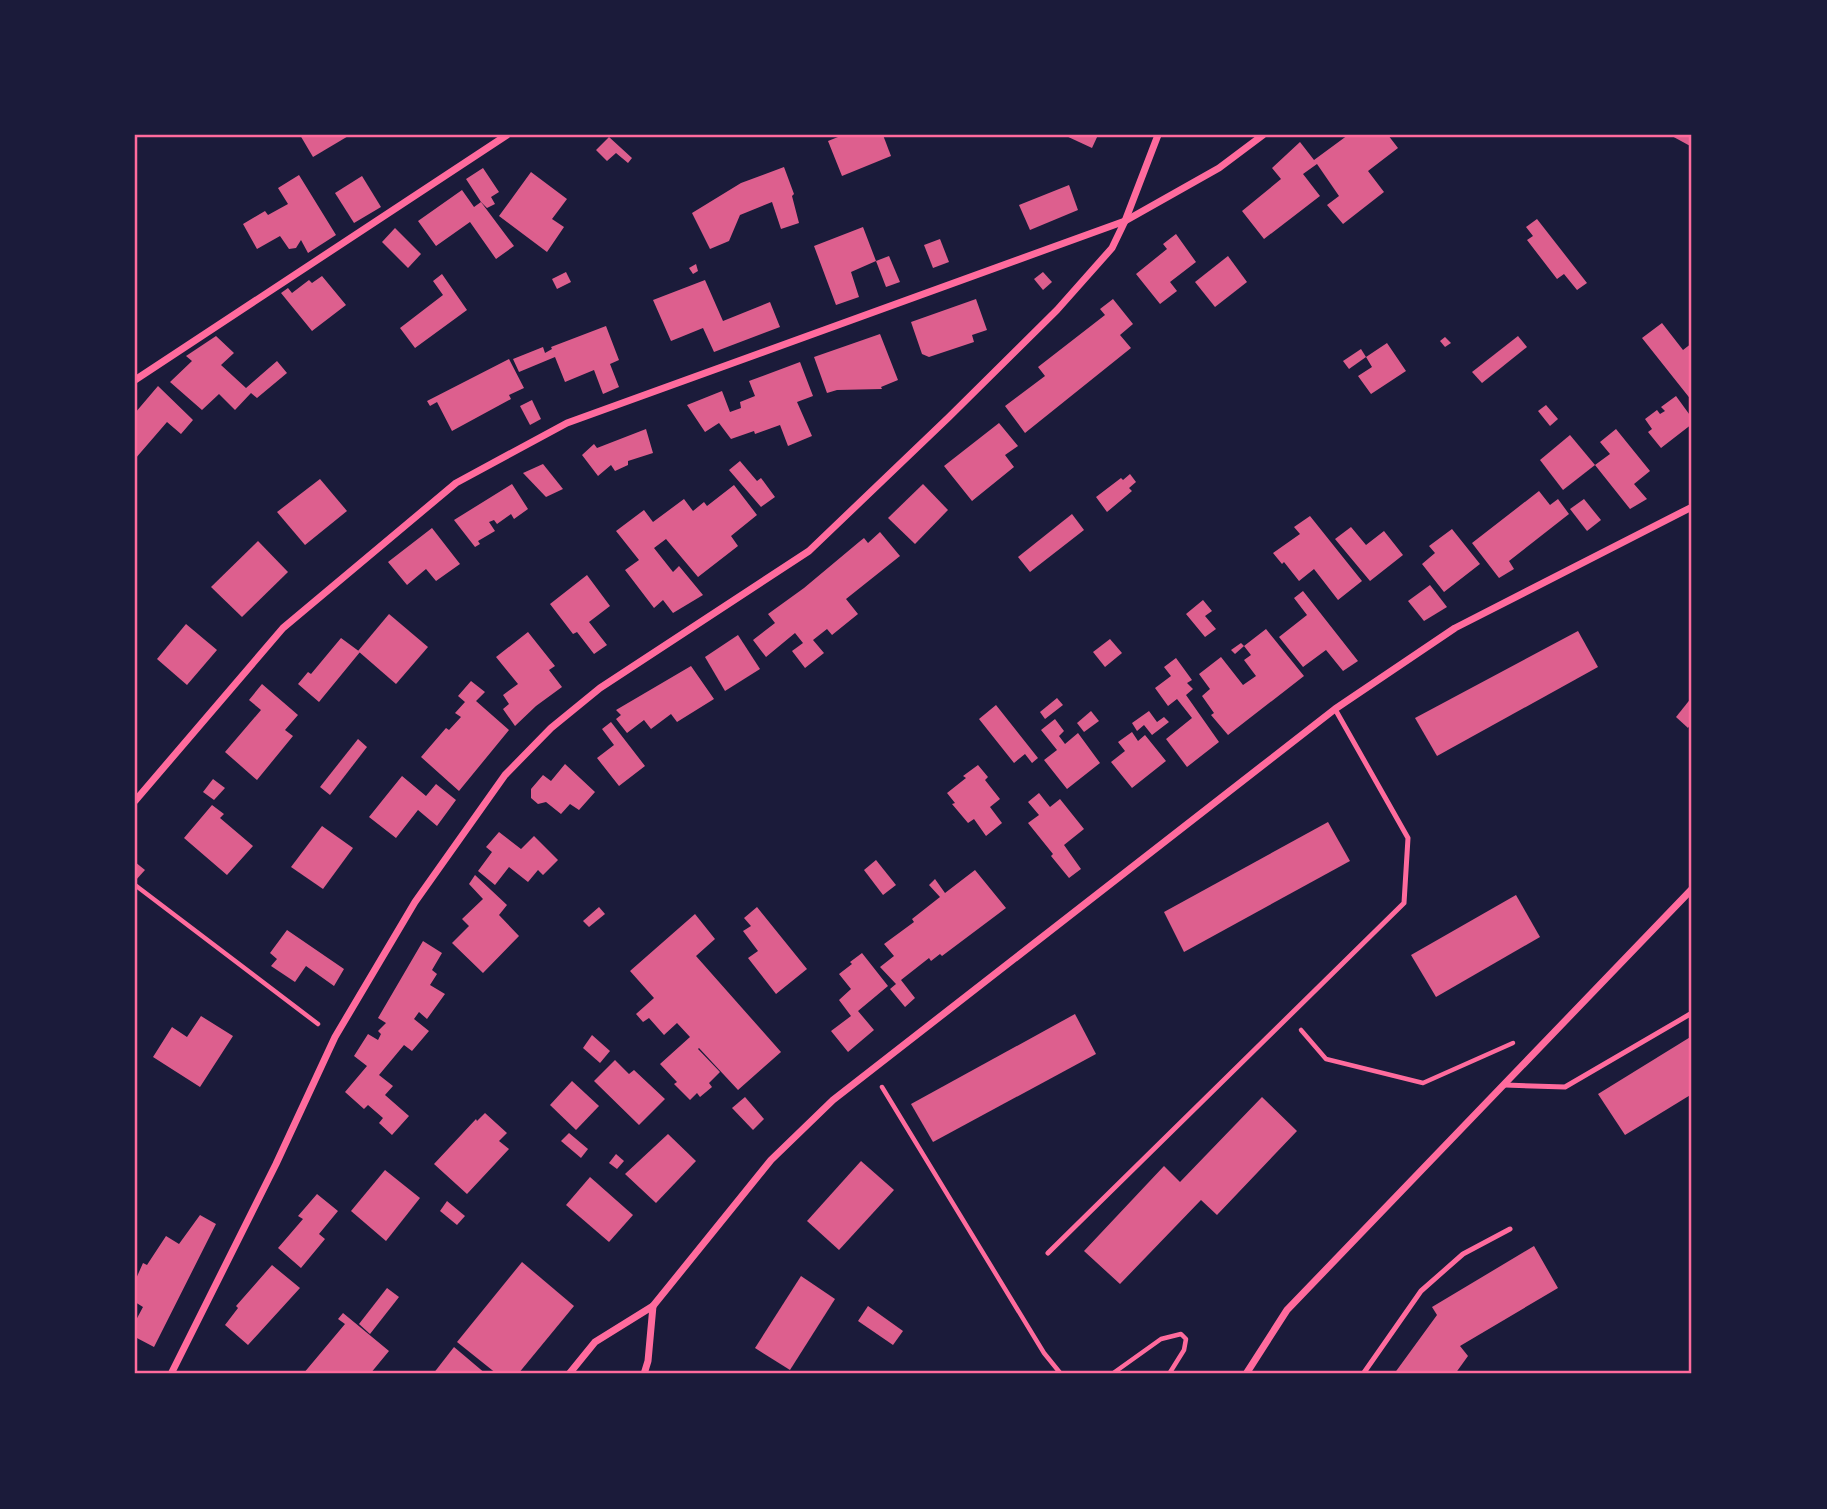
<svg xmlns="http://www.w3.org/2000/svg" width="1827" height="1509" font-family="Spectral,serif">
  <style>
    .building { fill: #dd5f8e }
    .lines { fill: none; stroke-linecap: round; stroke-linejoin: round }
    .path { stroke: #ff6b9d; stroke-width: 4.5 }
    .service { stroke: #ff6b9d; stroke-width: 5 }
    .minor { stroke: #ff6b9d; stroke-width: 7 }
    .neatline { fill: none; stroke: #ff6b9d; stroke-width: 2.5 }
  </style>
  <rect width="100%" height="100%" fill="#1b1b3a"/>
  <g class="building">
    <path d="M300 135H350L313 157Z"/>
    <path d="M843 135H883L891 156 842 176 828 141Z"/>
    <path d="M1064 135H1098L1092 148Z"/>
    <path d="M1348 135H1388L1398 148 1368 171 1384 192 1343 224 1327 205 1339 196 1317 164 1303 174 1320 196 1264 239 1242 211 1281 179 1272 168 1300 142 1314 160Z"/>
    <path d="M1670 135H1692V147Z"/>
    <path d="M609 137 632 158 628 163 616 153 607 161 596 150Z"/>
    <path d="M784 167 794 194 792 196 799 223 781 229 772 202 740 215 729 241 710 249 692 213 741 183Z"/>
    <path d="M483 168 499 192 491 197 495 204 487 208 481 202 466 179Z"/>
    <path d="M531 172 567 199 552 219 564 227 547 252 499 216Z"/>
    <path d="M299 175 336 235 308 253 301 240 296 248 289 249 280 236 257 249 243 224 265 211 268 215 288 204 278 188Z"/>
    <path d="M362 176 381 207 354 223 335 193Z"/>
    <path d="M1069 185 1078 210 1030 230 1019 205Z"/>
    <path d="M462 190 474 207 481 202 514 246 496 259 470 222 436 246 418 221Z"/>
    <path d="M1537 219 1587 283 1577 290 1564 274 1557 279 1527 240 1533 236 1526 227Z"/>
    <path d="M863 227 876 261 851 272 859 297 836 305 814 246Z"/>
    <path d="M395 228 421 254 408 268 382 242Z"/>
    <path d="M1176 234 1196 262 1170 282 1177 291 1160 304 1136 274 1167 249 1163 244Z"/>
    <path d="M940 239 949 262 933 268 924 245Z"/>
    <path d="M889 256 900 282 886 287 876 261Z"/>
    <path d="M1228 256 1247 282 1215 307 1195 282Z"/>
    <path d="M696 264 698 271 693 274 689 268Z"/>
    <path d="M566 272 571 282 557 289 552 279Z"/>
    <path d="M1043 272 1052 282 1043 290 1034 279Z"/>
    <path d="M442 274 467 310 415 348 400 328 443 295 433 281Z"/>
    <path d="M322 276 346 305 312 331 281 293 288 288 292 293 309 280 312 283Z"/>
    <path d="M705 280 723 321 770 302 780 327 714 352 703 328 671 341 653 300Z"/>
    <path d="M976 299 987 330 972 335 974 342 929 357 922 354 911 322Z"/>
    <path d="M1113 299 1133 324 1120 335 1131 348 1025 433 1005 406 1045 376 1038 367 1105 315 1100 309Z"/>
    <path d="M1662 323 1683 350 1692 343V401L1642 338Z"/>
    <path d="M606 326 619 360 610 364 619 387 603 394 594 370 565 382 555 357 519 372 513 359 543 347 545 353 552 349 551 347Z"/>
    <path d="M880 334 898 380 881 387 882 389 837 390 827 393 814 357Z"/>
    <path d="M216 336 234 353 221 365 246 388 277 361 287 373 257 398 251 393 235 410 219 394 202 410 170 382 192 361 186 356Z"/>
    <path d="M1518 336 1527 347 1482 383 1472 372Z"/>
    <path d="M1445 337 1451 343 1445 347 1440 341Z"/>
    <path d="M1387 343 1406 371 1371 394 1358 376 1372 367 1366 357Z"/>
    <path d="M1361 349 1366 357 1349 369 1343 361Z"/>
    <path d="M509 359 524 388 509 395 511 399 452 431 437 402 430 406 427 401Z"/>
    <path d="M800 362 813 396 797 402 812 436 788 446 780 425 755 434 754 431 731 439 719 423 705 432 687 405 722 391 730 412 741 408 740 402 755 396 749 381Z"/>
    <path d="M158 386 193 420 181 434 167 422 135 459V413Z"/>
    <path d="M1676 396 1692 418V424L1661 448 1648 432 1652 429 1645 419 1657 410 1660 414 1665 411 1661 407Z"/>
    <path d="M532 400 541 419 530 425 520 406Z"/>
    <path d="M1546 405 1558 419 1550 426 1538 411Z"/>
    <path d="M999 423 1018 446 1005 455 1014 467 972 501 944 466Z"/>
    <path d="M646 429 653 453 628 461V465L615 471 611 465 598 476 582 455 594 444 597 448Z"/>
    <path d="M1616 429 1650 471 1634 484 1647 499 1630 509 1595 465 1610 454 1600 442Z"/>
    <path d="M1570 435 1595 465 1563 490 1540 460Z"/>
    <path d="M740 461 757 481 761 478 775 497 761 507 729 470Z"/>
    <path d="M543 464 563 489 546 497 523 473Z"/>
    <path d="M1130 474 1136 482 1129 488 1132 491 1107 512 1096 497 1121 478 1123 480Z"/>
    <path d="M320 479 347 511 305 545 277 512Z"/>
    <path d="M512 484 528 509 514 519 511 514 497 524 494 520 489 522 495 531 478 541 480 544 475 547 454 520Z"/>
    <path d="M923 484 948 510 915 544 888 518Z"/>
    <path d="M734 485 757 515 731 536 738 546 698 577 666 539 654 548 673 572 679 566 703 595 673 613 663 600 654 608 625 570 639 560 616 531 644 510 653 522 684 499 693 511 704 502 707 506Z"/>
    <path d="M1539 491 1550 505 1558 499 1569 514 1509 561 1514 569 1499 578 1472 543Z"/>
    <path d="M1584 499 1601 520 1587 531 1570 509Z"/>
    <path d="M1072 514 1084 530 1030 572 1018 557Z"/>
    <path d="M1310 516 1362 581 1338 600 1314 569 1299 581 1284 562 1282 564 1273 553 1300 534 1294 527Z"/>
    <path d="M1351 527 1366 545 1384 531 1403 555 1370 581 1335 539Z"/>
    <path d="M432 528 460 564 436 581 426 569 407 585 388 562Z"/>
    <path d="M1452 529 1480 564 1444 592 1422 564 1435 553 1429 546Z"/>
    <path d="M880 532 900 556 846 599 858 614 832 635 827 629 813 640 824 653 805 668 792 651 803 643 795 633 766 657 753 640 775 623 768 614 804 588 859 542 864 538 868 543Z"/>
    <path d="M258 541 288 572 242 617 211 587Z"/>
    <path d="M587 575 610 606 589 622 607 645 594 654 577 632 573 634 550 604Z"/>
    <path d="M1430 585 1447 607 1424 621 1408 601Z"/>
    <path d="M1303 591 1358 661 1343 671 1326 650 1303 667 1279 637 1307 615 1294 598Z"/>
    <path d="M1203 600 1212 611 1205 616 1216 629 1205 637 1186 614Z"/>
    <path d="M389 614 428 647 396 684 358 651Z"/>
    <path d="M186 624 217 650 187 685 157 659Z"/>
    <path d="M1266 629 1304 676 1228 735 1211 715 1214 713 1202 696 1210 689 1199 674 1221 657 1243 685 1256 676 1244 660 1251 655 1244 646Z"/>
    <path d="M1578 631 1598 667 1437 756 1415 718Z"/>
    <path d="M528 632 555 666 549 670 562 687 536 706 515 726 503 709 509 704 503 695 518 684 496 657Z"/>
    <path d="M738 635 760 669 725 691 705 657Z"/>
    <path d="M341 638 360 652 319 702 298 684 308 672 311 674Z"/>
    <path d="M1110 639 1122 653 1105 667 1093 652Z"/>
    <path d="M1241 643 1244 646 1235 654 1231 650Z"/>
    <path d="M1176 658 1192 680 1187 683 1193 689 1186 695 1219 742 1187 767 1166 739 1192 718 1177 699 1168 706 1155 688 1171 676 1164 667Z"/>
    <path d="M691 666 714 699 677 722 671 714 651 729 644 720 627 733 616 719 621 715 616 710Z"/>
    <path d="M471 681 485 692 476 701 509 730 459 791 421 757 446 728 449 730 461 717 455 713 465 702 458 696Z"/>
    <path d="M262 684 298 715 285 730 293 736 257 780 225 752 261 710 249 700Z"/>
    <path d="M1692 697V722L1688 728 1676 717Z"/>
    <path d="M1057 698 1063 705 1045 719 1040 712Z"/>
    <path d="M996 705 1038 758 1032 763 1025 754 1014 763 979 719Z"/>
    <path d="M1091 711 1099 721 1084 732 1077 723Z"/>
    <path d="M1149 711 1157 722 1164 717 1169 722 1152 735 1144 725 1137 731 1132 723Z"/>
    <path d="M1055 719 1064 731 1059 736 1065 744 1078 733 1100 763 1067 789 1044 760 1057 750 1041 730Z"/>
    <path d="M611 722 645 766 619 786 597 758 614 745 602 729Z"/>
    <path d="M1132 732 1138 741 1145 735 1166 761 1132 788 1111 762 1125 751 1118 742Z"/>
    <path d="M358 739 367 747 330 795 320 787Z"/>
    <path d="M565 764 595 792 579 810 570 804 561 814 546 802 538 804 531 798V789L543 775 551 781Z"/>
    <path d="M978 765 988 777 985 780 1000 799 990 807 1002 823 986 836 974 819 968 823 952 804 955 803 947 793 966 778 963 776Z"/>
    <path d="M402 776 426 796 436 784 456 800 437 826 418 810 396 838 369 817Z"/>
    <path d="M213 779 225 788 214 800 203 792Z"/>
    <path d="M1039 793 1050 807 1060 799 1084 829 1064 845 1081 869 1069 878 1051 856 1053 854 1028 823 1039 815 1028 802Z"/>
    <path d="M212 805 224 814 220 818 253 846 227 875 184 838Z"/>
    <path d="M1328 822 1350 861 1184 952 1164 912Z"/>
    <path d="M322 826 353 848 323 889 291 867Z"/>
    <path d="M499 832 521 849 534 836 558 860 543 875 538 870 528 882 509 867 495 885 478 871 492 852 486 847Z"/>
    <path d="M876 860 896 885 883 895 864 870Z"/>
    <path d="M135 862 145 870 135 881Z"/>
    <path d="M975 870 1006 908 942 956 940 954 931 961 929 958 901 980 915 998 905 1007 890 989 896 984 880 967 894 956 884 944 914 922 912 919 940 897 929 885 935 879 945 893Z"/>
    <path d="M475 875 507 905 499 915 519 936 483 973 452 943 469 926 462 919 483 899 469 884Z"/>
    <path d="M1516 895 1540 937 1436 997 1411 955Z"/>
    <path d="M599 907 605 914 589 927 583 921Z"/>
    <path d="M757 907 807 969 776 994 748 958 758 951 743 931 751 926 744 918Z"/>
    <path d="M695 914 715 939 696 956 781 1052 738 1090 699 1048 698 1049 720 1072 709 1083 712 1087 700 1097 697 1093 690 1100 674 1084 677 1082 660 1064 690 1037 677 1023 664 1035 649 1018 643 1022 636 1014 654 998 630 971Z"/>
    <path d="M287 930 344 969 334 986 306 966 295 982 271 966 277 959 270 953Z"/>
    <path d="M423 941 442 953 432 970 437 974 430 985 445 994 427 1019 419 1012 414 1019 429 1031 412 1051 404 1045 379 1075 393 1086 385 1095 409 1116 392 1135 379 1123 383 1118 368 1105 364 1109 345 1092 367 1066 354 1056 368 1034 378 1040 381 1034 378 1031 386 1023 378 1018Z"/>
    <path d="M862 953 888 986 858 1011 874 1030 848 1052 831 1031 851 1016 839 1000 851 989 839 974 852 964 850 962Z"/>
    <path d="M1075 1014 1096 1054 933 1142 911 1104Z"/>
    <path d="M201 1016 233 1036 200 1087 153 1057 172 1027 187 1037Z"/>
    <path d="M592 1035 610 1051 600 1063 583 1048Z"/>
    <path d="M1692 1036V1094L1625 1135 1598 1094Z"/>
    <path d="M615 1060 629 1074 634 1070 665 1099 639 1125 594 1081Z"/>
    <path d="M572 1081 599 1106 576 1130 550 1105Z"/>
    <path d="M745 1097 764 1119 753 1130 732 1108Z"/>
    <path d="M1262 1097 1297 1131 1217 1215 1201 1200 1120 1284 1084 1251 1164 1166 1180 1182Z"/>
    <path d="M485 1113 507 1133 499 1141 509 1149 467 1194 434 1164 476 1119 477 1121Z"/>
    <path d="M569 1133 588 1149 581 1158 561 1141Z"/>
    <path d="M668 1134 696 1161 656 1203 625 1174Z"/>
    <path d="M616 1154 624 1161 617 1169 609 1163Z"/>
    <path d="M861 1161 894 1190 839 1250 807 1221Z"/>
    <path d="M385 1170 420 1198 386 1241 351 1211Z"/>
    <path d="M590 1177 633 1215 609 1242 566 1205Z"/>
    <path d="M317 1194 338 1211 319 1234 325 1239 301 1268 278 1248 303 1219 298 1216Z"/>
    <path d="M447 1201 465 1216 457 1225 440 1211Z"/>
    <path d="M200 1215 216 1224 154 1347 135 1337V1322L143 1307 135 1302V1281L143 1263 147 1265 166 1236 179 1244Z"/>
    <path d="M1534 1246 1558 1288 1460 1346 1468 1356 1455 1374H1394L1437 1315 1432 1307Z"/>
    <path d="M522 1262 574 1306 518 1374H497L457 1342Z"/>
    <path d="M272 1265 300 1288 248 1345 225 1325 238 1308 236 1306Z"/>
    <path d="M801 1276 835 1299 790 1370 755 1348Z"/>
    <path d="M387 1288 399 1297 370 1334 359 1324Z"/>
    <path d="M868 1306 903 1331 893 1345 858 1321Z"/>
    <path d="M343 1313 389 1351 370 1374H303L345 1324 338 1319Z"/>
    <path d="M454 1347 486 1374H433Z"/>
  </g>
  <g class="lines">
    <g class="path">
      <path d="M135 885 318 1024"/>
      <path d="M1301 1030 1326 1059 1423 1083 1513 1043"/>
      <path d="M882 1087 1044 1353 1061 1374"/>
      <path d="M1112 1374 1161 1339 1181 1334 1186 1339 1184 1350 1169 1374"/>
    </g>
    <g class="service">
      <path d="M1505 1085 1565 1087 1692 1013"/>
      <path d="M1048 1253 1404 903 1408 838 1335 709"/>
      <path d="M1363 1374 1421 1291 1463 1254 1510 1229"/>
    </g>
    <g class="minor">
      <path d="M135 380 507 135"/>
      <path d="M135 801 283 628 456 483 567 423 1125 221 1219 168 1263 135"/>
      <path d="M171 1374 276 1164 335 1037 415 902 505 775 551 728 600 688 809 551 949 417 1057 310 1112 248 1125 221 1158 135"/>
      <path d="M569 1374 595 1342 653 1306"/>
      <path d="M644 1374 648 1361 653 1306 771 1160 833 1100 1335 709 1455 628 1692 507"/>
      <path d="M1246 1374 1287 1310 1692 889"/>
    </g>
  </g>
  <rect width="1827" height="1509" fill="none" stroke="#1b1b3a" stroke-width="273"/>
  <rect x="136" y="136" width="1554" height="1236" class="neatline"/>
</svg>
